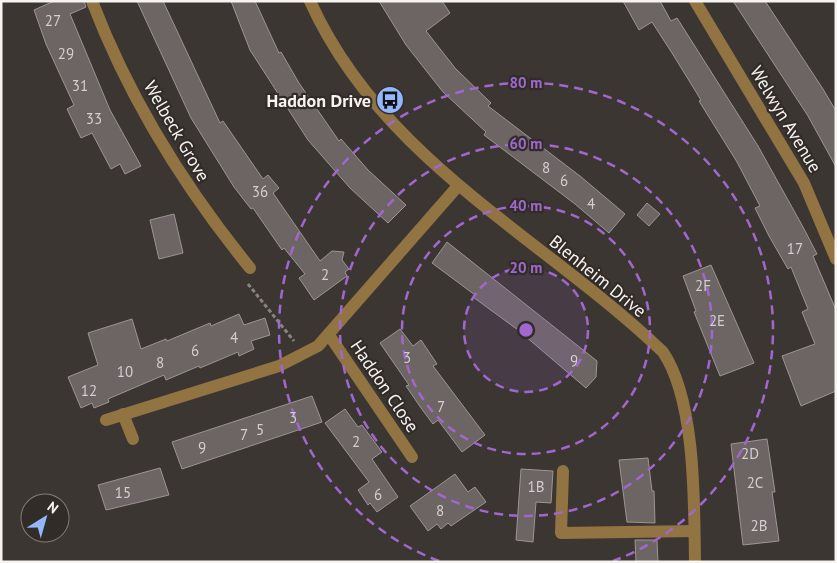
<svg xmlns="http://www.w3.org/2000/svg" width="837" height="563" font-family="'PT Sans',sans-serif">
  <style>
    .building { fill: #6d6464; stroke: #9d9494 }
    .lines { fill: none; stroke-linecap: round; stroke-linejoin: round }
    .path { stroke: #888381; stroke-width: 3; stroke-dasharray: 4 2.5; stroke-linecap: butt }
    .minor { stroke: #927342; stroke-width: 12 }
    .ring { fill: none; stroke: #a068ce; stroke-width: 2.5; stroke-dasharray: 9 6 }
    .labels { text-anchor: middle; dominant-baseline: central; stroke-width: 4.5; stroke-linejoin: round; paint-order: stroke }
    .number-label { font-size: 15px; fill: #d4cfce }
    .poi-label { font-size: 18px; font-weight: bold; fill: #f7f3f1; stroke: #322c29; text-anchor: end }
    .street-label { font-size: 18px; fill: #f7f3f1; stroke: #322c29 }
    .centre { fill: #a068ce; stroke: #322c29; stroke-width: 2.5 }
    .ring-label { font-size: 15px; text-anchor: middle; font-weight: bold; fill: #a068ce; stroke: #322c29; stroke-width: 4.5; stroke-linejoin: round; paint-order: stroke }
  </style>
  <rect width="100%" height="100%" fill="#3c3633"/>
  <g class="building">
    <path d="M54 1H84L86 7 70 14 110 110 141 166 125 174 120 164 111 169 92 133 81 138 67 109 74 105 46 44 34 10Z"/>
    <path d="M137 1H163L220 123 223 121 263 179 268 175 279 188 273 193 320 261 332 251 344 252 342 260 349 269 345 272 347 276 314 300 299 278 305 274 284 248 282 250 253 208 251 209 234 187 191 118Z"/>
    <path d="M231 1H255L279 53 281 52 299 83 339 141 341 139 368 170 406 205 388 223 350 188 308 140 250 50Z"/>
    <path d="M379 1H442L450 13 426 31 455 68 491 103 488 106 580 176 625 214 609 233 575 204 484 135 486 132 443 92 406 45Z"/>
    <path d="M623 1H660L671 21 677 18 758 146 803 227 817 254 813 256 836 310V391L801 406 782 356 815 344 802 312 808 309 791 267 788 269 769 236 755 208 760 206 737 162 699 101 701 100 672 53 652 22 639 30Z"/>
    <path d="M733 1H765L823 89 836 111V167L808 116Z"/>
    <path d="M647 203 660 214 649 226 637 215Z"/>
    <path d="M174 214 183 253 159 259 150 220Z"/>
    <path d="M447 242 597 361 596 377 586 388 518 330 473 297 475 295 432 263Z"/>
    <path d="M711 265 754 363 720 376 694 312 696 311 683 276Z"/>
    <path d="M239 314 244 325 265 318 270 335 251 341 254 349 239 356 238 352 200 368 199 366 166 380 164 375 108 399 109 402 94 408 92 403 81 408 68 377 98 365 88 333 132 319 141 349 166 339 167 341 210 323 211 326Z"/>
    <path d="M400 329 413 346 421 340 437 364 433 366 485 435 462 452 438 420 433 424 421 408 406 386 409 385 380 343Z"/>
    <path d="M312 396 322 422 182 469 172 442Z"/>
    <path d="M345 409 358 427 362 425 382 452 372 459 398 497 377 512 370 503 368 505 358 490 369 482 325 423Z"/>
    <path d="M767 439 775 492H772L779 541 743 545 731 444Z"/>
    <path d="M648 458 652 491H654L655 523 627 522 619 460Z"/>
    <path d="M160 468 169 495 106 510 98 485Z"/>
    <path d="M521 469 553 471 551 503 536 502 533 542 516 540Z"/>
    <path d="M455 474 468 492 475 487 486 502 451 526 448 523 441 529 437 524 428 531 410 506Z"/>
    <path d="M635 540H657L658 562H636Z"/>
  </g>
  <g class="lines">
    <path class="path" d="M248 284 294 341"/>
    <g class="minor">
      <path d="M92 1C129 98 185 188 250 268"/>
      <path d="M310 1C382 161 543 237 663 352 696 401 694 503 695 562"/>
      <path d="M695 1 804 183 836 259"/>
      <path d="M329 335 412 457"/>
      <path d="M123 414 133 439"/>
      <path d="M106 420 279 366 318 346 458 186"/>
      <path d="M563 471 561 533 694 531"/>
    </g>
  </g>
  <circle cx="526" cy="330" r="62" fill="#a068ce" fill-opacity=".12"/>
  <g class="ring">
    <circle cx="526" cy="330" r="62"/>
    <circle cx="526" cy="330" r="124"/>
    <circle cx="526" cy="330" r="186"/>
    <path d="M439 561A247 247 0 1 1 613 561"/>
  </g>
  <defs>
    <g id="bus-disc" transform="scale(1.4375)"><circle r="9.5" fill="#93b7fd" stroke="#322c29"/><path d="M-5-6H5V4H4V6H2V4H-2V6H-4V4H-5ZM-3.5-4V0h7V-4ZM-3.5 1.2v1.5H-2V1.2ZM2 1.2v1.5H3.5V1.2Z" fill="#111"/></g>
  </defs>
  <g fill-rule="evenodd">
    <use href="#bus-disc" x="390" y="100"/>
  </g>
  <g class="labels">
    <g class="number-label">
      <text x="53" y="20">27</text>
      <text x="66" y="53">29</text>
      <text x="80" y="85">31</text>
      <text x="94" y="118">33</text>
      <text x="546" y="167">8</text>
      <text x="564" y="180">6</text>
      <text x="260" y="191">36</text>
      <text x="591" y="203">4</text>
      <text x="795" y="248">17</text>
      <text x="325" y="274">2</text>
      <text x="703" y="285">2F</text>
      <text x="717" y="320">2E</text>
      <text x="234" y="337">4</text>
      <text x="195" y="350">6</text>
      <text x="407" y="357">3</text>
      <text x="574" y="360">9</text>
      <text x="160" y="362">8</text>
      <text x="125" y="371">10</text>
      <text x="89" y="390">12</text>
      <text x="441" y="406">7</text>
      <text x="293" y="417">3</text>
      <text x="260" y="429">5</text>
      <text x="244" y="434">7</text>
      <text x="356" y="441">2</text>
      <text x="202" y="447">9</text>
      <text x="750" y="453">2D</text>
      <text x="755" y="482">2C</text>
      <text x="536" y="486">1B</text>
      <text x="123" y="492">15</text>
      <text x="378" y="494">6</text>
      <text x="440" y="510">8</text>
      <text x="759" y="525">2B</text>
    </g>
    <g class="poi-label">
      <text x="371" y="100">Haddon Drive</text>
    </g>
    <g class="street-label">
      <text transform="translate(786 119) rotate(59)">Welwyn Avenue</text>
      <text transform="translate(177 131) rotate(60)">Welbeck Grove</text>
      <text transform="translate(598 276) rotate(39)">Blenheim Drive</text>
      <text transform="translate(385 386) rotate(56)">Haddon Close</text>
    </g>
  </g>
  <circle cx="526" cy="330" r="8" class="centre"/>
  <g class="ring-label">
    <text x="526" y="88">80 m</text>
    <text x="526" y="149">60 m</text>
    <text x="526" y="211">40 m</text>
    <text x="526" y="273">20 m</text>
  </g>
  <rect width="837" height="563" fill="none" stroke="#f7f3f1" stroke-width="5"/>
  <g transform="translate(45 518) rotate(37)"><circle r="24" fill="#322c29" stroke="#817c79"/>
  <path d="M0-4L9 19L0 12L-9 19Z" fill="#93b7fd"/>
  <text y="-8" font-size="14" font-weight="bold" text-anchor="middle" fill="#f7f3f1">N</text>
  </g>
</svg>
